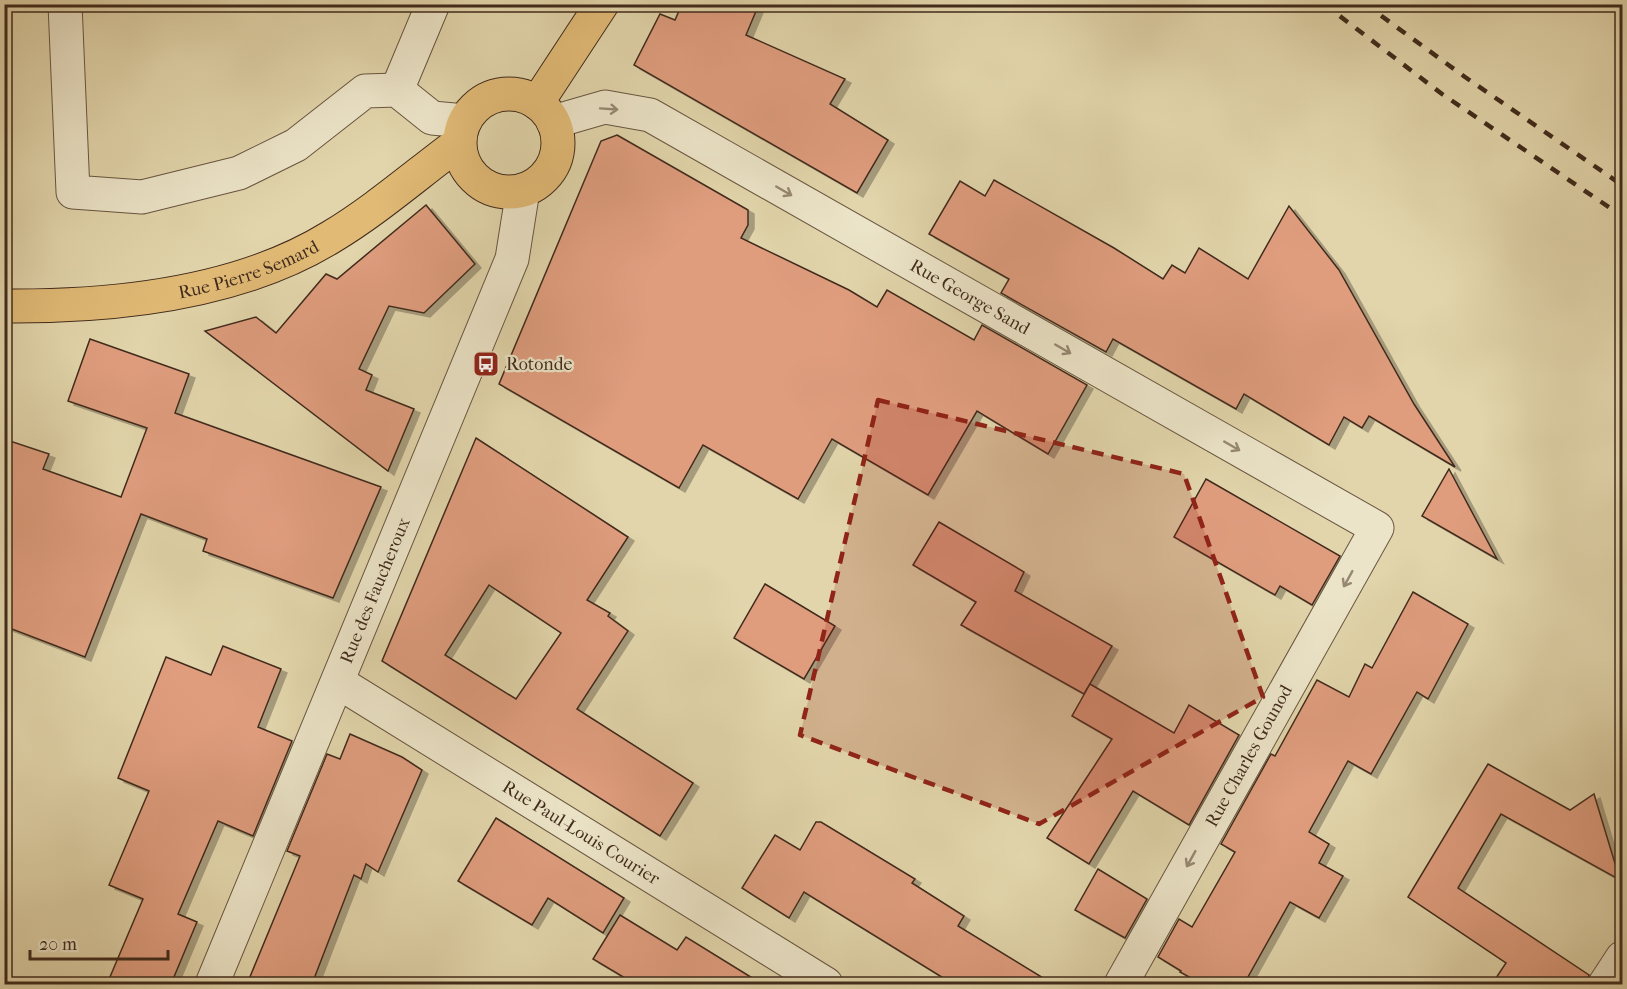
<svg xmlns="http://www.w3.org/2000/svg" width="1627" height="989" font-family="'IM FELL French Canon',serif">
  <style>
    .building { fill: #df9d7e; stroke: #402b1c; stroke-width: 1.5; fill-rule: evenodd; filter: url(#shadow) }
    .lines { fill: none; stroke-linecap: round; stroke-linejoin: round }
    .minor-casing { stroke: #685640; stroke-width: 35 }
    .major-casing { stroke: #402b1c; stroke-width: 35 }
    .minor { stroke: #ece4c8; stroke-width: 33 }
    .major { stroke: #e1ba76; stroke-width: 33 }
    .rail { stroke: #402b1c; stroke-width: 4.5; stroke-dasharray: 10 10; stroke-linecap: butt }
    .oneway { stroke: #968872 }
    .marked { fill: #8f2418; fill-opacity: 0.2; stroke: #8f2418; stroke-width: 4.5; stroke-dasharray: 12 8; stroke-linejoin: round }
    .labels { text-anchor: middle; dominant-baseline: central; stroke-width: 4.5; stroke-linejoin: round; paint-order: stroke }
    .street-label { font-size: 18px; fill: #402b1c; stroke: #ece4c8 }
    .poi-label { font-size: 18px; fill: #402b1c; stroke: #ece4c8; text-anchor: start }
  </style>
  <defs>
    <filter id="shadow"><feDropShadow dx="6" dy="4" stdDeviation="0" flood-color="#0004"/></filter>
  </defs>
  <rect width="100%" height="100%" fill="#e2d5ab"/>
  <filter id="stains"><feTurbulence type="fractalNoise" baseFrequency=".00333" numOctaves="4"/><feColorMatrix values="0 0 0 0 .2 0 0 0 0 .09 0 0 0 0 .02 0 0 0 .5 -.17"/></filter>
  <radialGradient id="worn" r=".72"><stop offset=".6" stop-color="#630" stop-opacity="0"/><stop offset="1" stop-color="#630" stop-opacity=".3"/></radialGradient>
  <g class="building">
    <path d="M682 4H759L746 35 845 79 830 104 888 140 857 193 634 65 660 14 675 20Z"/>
    <path d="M617 135 748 210V225L741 238 849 290 877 307 887 290 974 340 982 325 1087 385 1048 454 977 411 928 495 832 439 798 499 703 445 679 488 499 384 601 141Z"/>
    <path d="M994 180 1114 248 1163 279 1172 265 1185 273 1199 248 1248 279 1289 206 1339 270 1414 404 1455 467 1369 416 1362 428 1344 417 1329 445 1244 394 1236 409 1113 339 1106 352 1001 293 1009 279 929 234 960 181 985 196Z"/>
    <path d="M426 205 475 264 424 313 389 306 359 369 372 375 366 390 414 409 388 471 205 331 256 317 276 333 326 274 337 279Z"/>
    <path d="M90 339 189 374 175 413 381 487 333 598 203 551 207 539 141 514 85 657 4 626V439L49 454 43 469 121 497 147 428 68 401Z"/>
    <path d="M476 438 628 537 587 600 610 613 608 616 628 631 577 709 693 783 660 836 382 661ZM489 585 561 633 516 699 445 655Z"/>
    <path d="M1449 469 1497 559 1422 516Z"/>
    <path d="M1206 479 1340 556 1312 605 1280 586 1275 595 1174 537Z"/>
    <path d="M939 522 1024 572 1015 591 1112 646 1084 694 961 625 976 602 913 565Z"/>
    <path d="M765 584 835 626 804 679 734 638Z"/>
    <path d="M1413 592 1468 624 1428 699 1417 692 1371 774 1348 761 1309 832 1329 844 1319 863 1343 876 1319 918 1290 902 1244 984H1202L1180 972 1181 971 1158 957 1179 919 1192 927 1235 852 1221 844 1271 754 1275 756 1317 680 1349 697 1365 664 1372 668Z"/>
    <path d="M223 646 281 669 258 727 292 741 253 836 218 821 178 914 197 922 171 984H107L143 899 109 885 149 791 118 778 166 657 211 675Z"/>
    <path d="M1090 684 1174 733 1189 705 1239 735 1189 825 1133 791 1089 864 1047 838 1112 739 1072 716Z"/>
    <path d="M350 734 402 757 422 770 378 872 366 864 361 879 354 875 312 984H247L300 856 287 851 327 754 340 759Z"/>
    <path d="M1488 764 1570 810 1594 794 1620 880 1501 814 1458 888 1589 975 1587 984H1492L1506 963 1408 897Z"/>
    <path d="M496 818 624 898 603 933 548 898 532 925 458 881Z"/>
    <path d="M816 822H821L915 879 912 883 964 916 958 926 1053 984H953L804 892 789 918 742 888 775 835 800 850Z"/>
    <path d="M1098 869 1147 899 1125 938 1075 910Z"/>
    <path d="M620 915 677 950 686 937 762 984H635L593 959Z"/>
  </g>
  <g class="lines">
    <g class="minor-casing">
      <g id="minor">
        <path d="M65 4 73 192 142 197 239 173 296 145 365 91 397 90 432 118 465 121"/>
        <path d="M397 90 433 4"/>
        <path id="s1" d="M553 122 605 107 650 115 1377 528 1121 984"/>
        <path id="s2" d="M338 682 826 984"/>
        <path id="s3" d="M212 984 512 259 523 190"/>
        <path d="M1605 984 1622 958"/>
      </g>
    </g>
    <g class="major-casing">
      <g id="major">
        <circle cx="509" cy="143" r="49"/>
        <path d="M537 103 602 4"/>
        <path id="s4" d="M4 306C112 307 237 295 331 237 376 210 417 174 459 143"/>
      </g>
    </g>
    <use href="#minor" class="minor"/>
    <use href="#major" class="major"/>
    <g class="rail">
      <path d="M1324 4 1442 94 1622 216"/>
      <path d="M1365 4 1465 77 1622 185"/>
    </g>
  </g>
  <defs><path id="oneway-shaft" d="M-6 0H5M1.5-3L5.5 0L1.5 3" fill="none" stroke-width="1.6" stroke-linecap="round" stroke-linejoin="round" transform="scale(1.5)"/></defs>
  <g class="oneway">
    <use href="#oneway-shaft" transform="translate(609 109) rotate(4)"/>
    <use href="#oneway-shaft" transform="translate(784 191) rotate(30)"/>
    <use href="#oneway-shaft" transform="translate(1063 349) rotate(30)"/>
    <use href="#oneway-shaft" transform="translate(1232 446) rotate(30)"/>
    <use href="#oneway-shaft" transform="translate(1348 579) rotate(119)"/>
    <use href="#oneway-shaft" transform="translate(1191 859) rotate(119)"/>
  </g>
  <path class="marked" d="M878 400 1184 474 1263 697 1039 824 800 735Z"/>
  <defs>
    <g id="bus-square" transform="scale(1.35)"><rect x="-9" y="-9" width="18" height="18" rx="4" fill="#8f2418" stroke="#ece4c8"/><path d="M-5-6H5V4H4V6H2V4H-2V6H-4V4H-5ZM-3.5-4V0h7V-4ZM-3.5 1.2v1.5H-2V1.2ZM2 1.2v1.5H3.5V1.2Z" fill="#fff"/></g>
  </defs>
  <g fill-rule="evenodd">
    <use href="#bus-square" x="486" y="364"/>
  </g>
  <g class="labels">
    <g class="street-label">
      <text stroke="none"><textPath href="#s4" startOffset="249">Rue Pierre Semard</textPath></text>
      <text stroke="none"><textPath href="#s1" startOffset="468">Rue George Sand</textPath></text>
      <text stroke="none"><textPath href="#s3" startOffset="426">Rue des Faucheroux</textPath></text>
      <text transform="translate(1249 756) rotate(-61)">Rue Charles Gounod</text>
      <text stroke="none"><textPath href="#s2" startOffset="286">Rue Paul-Louis Courier</textPath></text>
    </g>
    <g class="poi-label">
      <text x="506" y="364">Rotonde</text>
    </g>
  </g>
  <rect width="1627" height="989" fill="none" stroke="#e2d5ab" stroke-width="24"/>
  <rect x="6" y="6" width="1615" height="977" fill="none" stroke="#402b1c" stroke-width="3"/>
  <rect x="12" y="12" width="1603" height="965" fill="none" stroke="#402b1c" stroke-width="1.5"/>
  <path d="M30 950v9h138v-9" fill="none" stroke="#402b1c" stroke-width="3"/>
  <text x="39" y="950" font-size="18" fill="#402b1c" stroke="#ece4c8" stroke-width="4.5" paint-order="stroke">20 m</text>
  <rect width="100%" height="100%" filter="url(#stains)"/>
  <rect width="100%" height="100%" fill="url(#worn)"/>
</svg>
